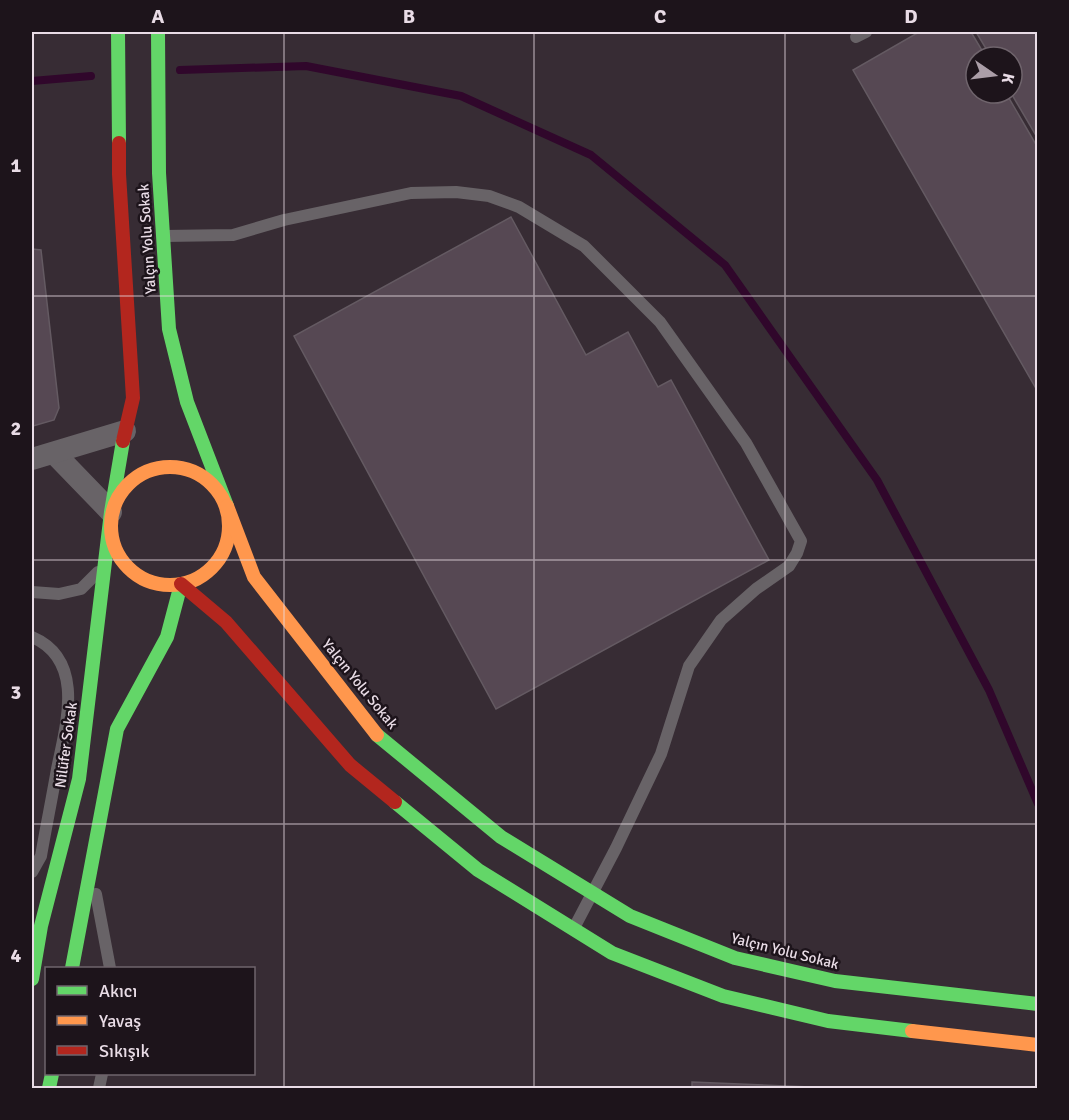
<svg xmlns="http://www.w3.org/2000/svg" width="1069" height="1120" font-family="Signika,sans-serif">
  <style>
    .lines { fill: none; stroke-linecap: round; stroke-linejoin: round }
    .stream { stroke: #30072b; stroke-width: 8 }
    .building { fill: #564853; stroke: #645a62; stroke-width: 1.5 }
    .lane { stroke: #686367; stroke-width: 12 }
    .street { stroke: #686367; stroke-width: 22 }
    .fast { stroke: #63d668; stroke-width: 14 }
    .slow { stroke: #ff974d; stroke-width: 14 }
    .jam { stroke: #b3261e; stroke-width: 14 }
    .grid { fill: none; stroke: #e9dce6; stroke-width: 1.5; stroke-opacity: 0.55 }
    .labels { text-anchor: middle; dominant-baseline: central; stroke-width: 5; stroke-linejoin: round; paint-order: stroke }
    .street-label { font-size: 15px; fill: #e9dce6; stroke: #1d141b }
    .neatline { fill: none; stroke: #e9dce6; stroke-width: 2 }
    .grid-label { font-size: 20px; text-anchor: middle; font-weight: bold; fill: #e9dce6 }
  </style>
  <rect width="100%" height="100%" fill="#372c34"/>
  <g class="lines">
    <g class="stream">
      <path d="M180 70 306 66 461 96 591 155 725 265 877 480 989 690 1038 804"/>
      <path d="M32 81 91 76"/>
    </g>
  </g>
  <g class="building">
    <path d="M919 32H971L986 57H976V93H1006L1038 148V392L853 70Z"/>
    <path d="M976 32H1038V139L1011 93 1012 57H991Z"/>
    <path d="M511 217 586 355 628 332 658 387 671 380 769 560 496 709 294 336Z"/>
    <path d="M32 249 41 250 59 408 54 420 33 426H32Z"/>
    <path d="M692 1082 835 1088H692Z"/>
  </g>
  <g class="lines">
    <g class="lane">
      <path d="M856 37 866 32"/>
      <path d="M164 236 233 235 284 220 411 193 456 192 489 196 519 207 584 246 660 322 746 443 801 541 797 553 789 566 756 589 721 620 689 666 661 754 616 848 574 928"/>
      <path d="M32 592 59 594 81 589 98 572"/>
      <path d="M32 637C86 660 66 725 57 769 52 798 46 827 41 856L32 872"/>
      <path d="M96 894 110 968"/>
      <path d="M99 1088 102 1074"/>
    </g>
    <g class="street">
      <path d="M54 453 111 512"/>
      <path d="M32 459 125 431"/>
    </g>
    <g class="fast">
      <path d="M118 32 119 143"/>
      <path d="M158 32 159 173 169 329 187 402 227 506"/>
      <path d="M377 735 501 837 630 916 735 958 835 981 1038 1004"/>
      <path d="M395 802 478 870 612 953 723 996 828 1021 912 1031"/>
      <path d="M72 968 117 729 167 637 181 584"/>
      <path d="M32 979 41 926 79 779 111 512 123 441"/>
      <path d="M49 1088 52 1074"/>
    </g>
    <g class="slow">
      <circle cx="170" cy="526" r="59"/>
      <path d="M227 506 254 577 377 735"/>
      <path d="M912 1031 1038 1045"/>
    </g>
    <g class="jam">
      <path d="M119 143V174L133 398 123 441"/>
      <path d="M181 584 226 622 350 765 395 802"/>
    </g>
  </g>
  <path class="grid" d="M284 32V1088M534 32V1088M785 32V1088M32 296H1038M32 560H1038M32 824H1038"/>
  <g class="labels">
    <g class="street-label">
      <text transform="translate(147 239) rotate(-94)">Yalçın Yolu Sokak</text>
      <text transform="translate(360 684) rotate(51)">Yalçın Yolu Sokak</text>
      <text transform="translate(66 745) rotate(-82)">Nilüfer Sokak</text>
      <text transform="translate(785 951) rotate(14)">Yalçın Yolu Sokak</text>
    </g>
  </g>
  <rect width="1069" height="1120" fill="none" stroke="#1d141b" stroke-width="66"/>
  <rect x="45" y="967" width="210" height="108" fill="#1d141b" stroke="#6f646c" stroke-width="1.5"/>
  <rect x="57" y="986" width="30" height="9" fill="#63d668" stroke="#6f646c" stroke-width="1.5"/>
  <text x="99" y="997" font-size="18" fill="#e9dce6">Akıcı</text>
  <rect x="57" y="1016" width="30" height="9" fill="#ff974d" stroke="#6f646c" stroke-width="1.5"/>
  <text x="99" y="1027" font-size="18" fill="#e9dce6">Yavaş</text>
  <rect x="57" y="1046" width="30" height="9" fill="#b3261e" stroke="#6f646c" stroke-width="1.5"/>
  <text x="99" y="1057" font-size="18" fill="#e9dce6">Sıkışık</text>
  <g transform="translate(994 75) rotate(104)"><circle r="28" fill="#1d141b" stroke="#6f646c" stroke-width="1.5"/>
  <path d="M0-4.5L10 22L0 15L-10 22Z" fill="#ab9ea8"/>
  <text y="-9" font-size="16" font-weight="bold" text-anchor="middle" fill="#e9dce6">K</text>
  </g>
  <rect x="33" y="33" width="1003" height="1054" class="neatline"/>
  <g class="grid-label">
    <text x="158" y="23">A</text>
    <text x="409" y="23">B</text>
    <text x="660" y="23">C</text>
    <text x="911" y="23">D</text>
    <text x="16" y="172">1</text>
    <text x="16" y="435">2</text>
    <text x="16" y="699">3</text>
    <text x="16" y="962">4</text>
  </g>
</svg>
